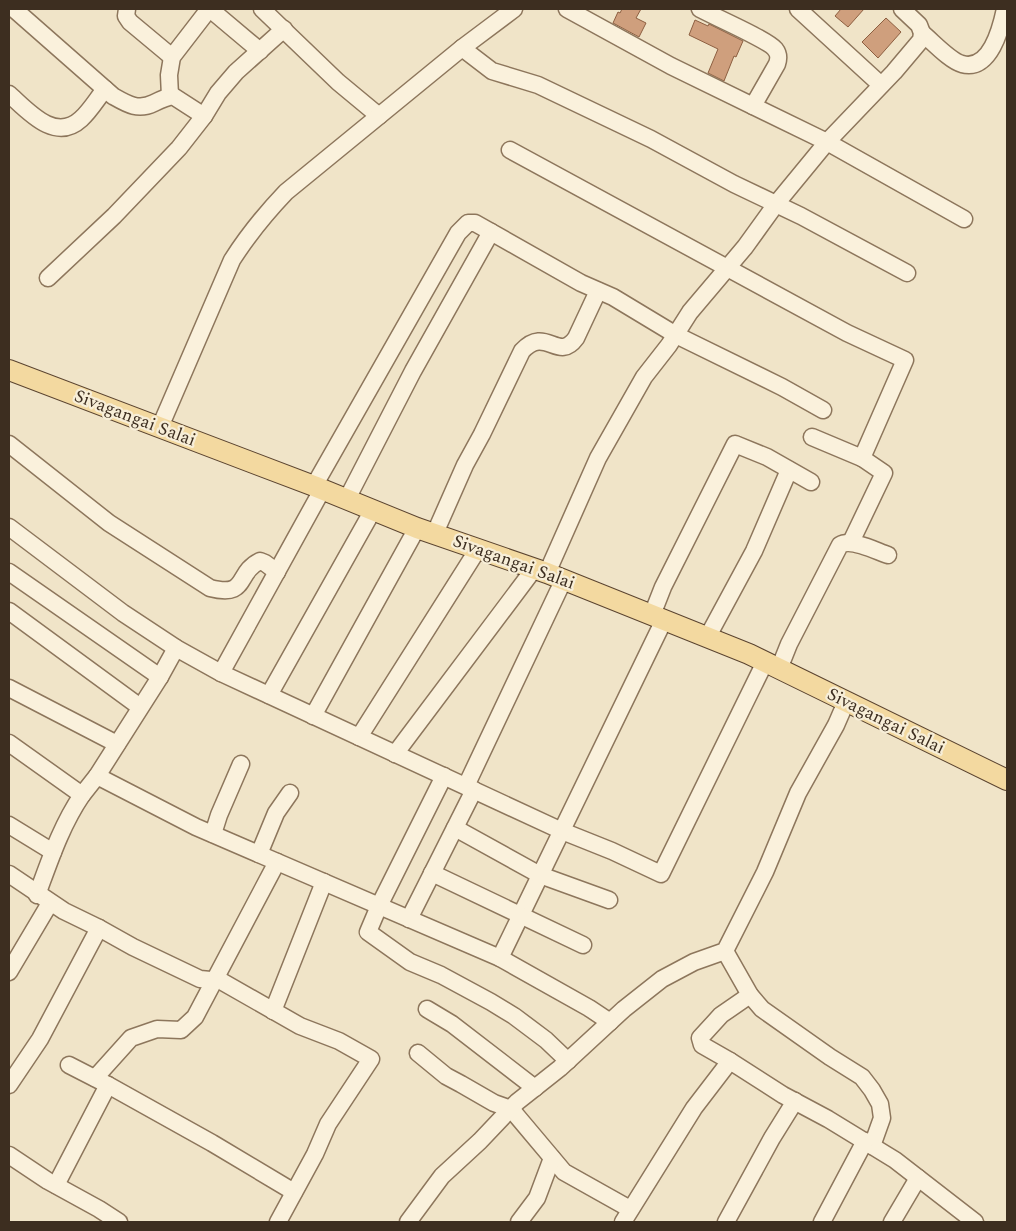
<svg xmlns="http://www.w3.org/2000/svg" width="1016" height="1231" font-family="Spectral,serif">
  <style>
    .building { fill: #cf9f7d; stroke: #8d5f41 }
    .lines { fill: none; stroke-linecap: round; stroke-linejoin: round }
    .minor-casing { stroke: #8d765c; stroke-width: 19 }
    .major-casing { stroke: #5b4430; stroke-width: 22 }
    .minor { stroke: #faf1dc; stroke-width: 16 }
    .major { stroke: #f3d9a0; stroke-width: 20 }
    .labels { text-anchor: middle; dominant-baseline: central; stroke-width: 4.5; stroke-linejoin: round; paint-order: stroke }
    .street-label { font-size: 18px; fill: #3d2e20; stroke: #f7eed8 }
  </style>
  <rect width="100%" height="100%" fill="#f0e4c8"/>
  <g class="building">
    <path d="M622 9H641L636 18 646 23 639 37 613 23 618 12 620 13Z"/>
    <path d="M841 9H864L848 27 835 16Z"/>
    <path d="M886 18 901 32 878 58 862 42Z"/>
    <path d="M695 20 708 26 709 24 743 41 736 57 734 56 724 81 708 73 718 49 689 35Z"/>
  </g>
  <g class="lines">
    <g class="minor-casing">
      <g id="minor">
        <path d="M14 9 113 96C127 104 138 111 154 103 160 100 166 97 173 96L204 116"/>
        <path d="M127 9 126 16 130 22 172 57"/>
        <path d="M210 9 260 51"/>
        <path d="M262 9 338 82 379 116"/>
        <path d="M700 9C713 16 768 40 775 49 779 54 779 58 777 64L753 106"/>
        <path d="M798 9 881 85"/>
        <path d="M902 9 919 25 922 33 921 40 894 72 827 142 964 219"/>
        <path d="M922 33C932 41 950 61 962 64 990 72 1001 28 1005 9"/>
        <path d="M462 48 492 71 538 85 651 139 734 184 801 216 907 273"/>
        <path d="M9 94C28 111 55 143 81 119 90 111 97 99 105 89"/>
        <path d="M170 96 169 75 172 57 209 9"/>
        <path d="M510 150 847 333 905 360 862 458 884 473 851 542"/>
        <path d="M48 278 114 216 179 148 204 116 218 93 236 72 284 29"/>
        <path d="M160 427 232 260C248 235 266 213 286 192L462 48 514 9"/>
        <path d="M812 437 862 458"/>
        <path d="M9 444 109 523 210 588C249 598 235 573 260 561L265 563 277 572"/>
        <path d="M314 486 458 233 468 223H475L491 232 581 283 613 297 676 335 782 387 823 410"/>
        <path d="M347 499 413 371 491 232"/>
        <path d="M9 527 123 613 176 648 221 673 562 831 612 851 661 874 765 662"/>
        <path d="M435 533 465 465 482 434 522 351C546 325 558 363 576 338L598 291"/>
        <path d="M9 572 160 677"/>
        <path d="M547 573 598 458 644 377 669 345 690 312 745 247 776 204 827 142 671 66 567 9"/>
        <path d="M9 611 140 707"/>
        <path d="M652 615 663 587 735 444 767 457 811 482"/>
        <path d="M707 638 754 551 789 470"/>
        <path d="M779 669 789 644 840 545C851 538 876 551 888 555"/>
        <path d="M221 673 322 490"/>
        <path d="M9 688 117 744"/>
        <path d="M269 695 373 510"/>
        <path d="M313 716 417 528"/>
        <path d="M359 737 478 549"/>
        <path d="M9 743 82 795 97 776 196 827 500 958 664 620"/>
        <path d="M395 754 534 569"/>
        <path d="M97 776 160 677 176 648"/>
        <path d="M444 776 379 906 368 932 410 962 441 975 491 1002 514 1016 546 1040 568 1061"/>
        <path d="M466 786 564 579"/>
        <path d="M9 825 53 852"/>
        <path d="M455 828 540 875 609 900"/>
        <path d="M213 834 219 815 241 764"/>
        <path d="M259 854 276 813 290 793"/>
        <path d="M432 873 583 945"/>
        <path d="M9 874 64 911 99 928 133 947 200 979 221 981 300 1026 339 1041 371 1059 328 1124 315 1154 278 1222"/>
        <path d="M37 895C50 860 61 826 82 795"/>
        <path d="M409 919 474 790"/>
        <path d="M725 951 750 995 762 1009 830 1057 862 1077 872 1090 880 1104 882 1118 872 1146"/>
        <path d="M500 958 589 1008 610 1022"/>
        <path d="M9 972 50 903"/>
        <path d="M427 1009 452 1024 535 1088"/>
        <path d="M273 1011 324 882"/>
        <path d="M418 1053 446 1076 461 1084 494 1103 511 1109 564 1172 630 1209"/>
        <path d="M730 1061 702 1045 700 1038 721 1015 750 995"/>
        <path d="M69 1065 108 1085 212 1143 294 1192"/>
        <path d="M95 1078 131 1038 157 1029 181 1030 195 1017 277 862"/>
        <path d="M9 1085 40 1039 99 928"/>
        <path d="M9 1155 48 1181 99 1209 119 1222"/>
        <path d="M56 1185 108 1085"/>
        <path d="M408 1222 442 1176 480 1141 517 1102 560 1068 624 1009 662 979 694 962 725 951 765 872 798 793 836 725 846 702"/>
        <path d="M519 1222 537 1198 552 1158"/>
        <path d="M623 1222 694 1108 730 1061 783 1095 828 1119 895 1160 975 1222"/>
        <path d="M726 1222 772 1138 795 1101"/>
        <path d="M822 1222 865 1141"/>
        <path d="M892 1222 918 1178"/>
      </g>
    </g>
    <g class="major-casing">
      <path id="major" d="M9 370 314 486 417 528 547 573 749 654 1007 780"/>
    </g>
    <use href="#minor" class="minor"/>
    <use href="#major" class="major"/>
  </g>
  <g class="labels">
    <g class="street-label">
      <text transform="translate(135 418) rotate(21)">Sivagangai Salai</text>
      <text transform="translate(514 562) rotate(20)">Sivagangai Salai</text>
      <text transform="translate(886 721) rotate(26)">Sivagangai Salai</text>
    </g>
  </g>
  <rect width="1016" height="1231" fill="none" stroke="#3d2e20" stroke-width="20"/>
</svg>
